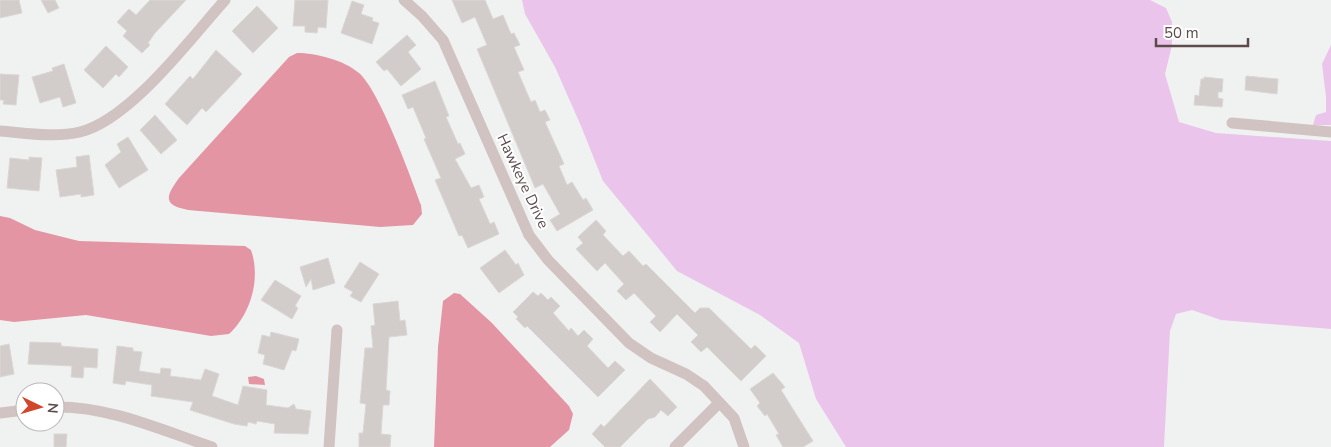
<svg xmlns="http://www.w3.org/2000/svg" width="1331" height="447" font-family="'Nunito Sans',sans-serif">
  <style>
    .green { fill: #ebc4eb }
    .water { fill: #e495a4 }
    .building { fill: #d2cccb; stroke: #dbd7d5 }
    .lines { fill: none; stroke-linecap: round; stroke-linejoin: round }
    .minor { stroke: #d0c3c2; stroke-width: 11 }
    .labels { text-anchor: middle; dominant-baseline: central; stroke-width: 4; stroke-linejoin: round; paint-order: stroke }
    .street-label { font-size: 15px; fill: #5c4b4a; stroke: #fff }
  </style>
  <rect width="100%" height="100%" fill="#f0f2f2"/>
  <g class="green">
    <path d="M522 0H1150L1166 8 1172 22V45L1165 74 1179 122 1216 133 1331 141V329L1221 320 1192 310 1176 314 1170 331 1164 447H846L816 399 799 343 760 315 677 271 603 181 581 126 555 67 525 14Z"/>
    <path d="M1331 45V125H1313L1316 115 1326 112V97L1322 64Z"/>
  </g>
  <g class="water">
    <path d="M297 53C316 53 344 60 359 73 379 90 411 177 421 205L422 214 413 225 380 227 188 210C162 205 166 196 179 178L289 57Z"/>
    <path d="M0 216 10 218 35 230 79 241 245 246 251 250C261 278 251 314 229 334L211 336 86 315 14 322 0 320Z"/>
    <path d="M454 293 460 294 492 323 569 406 573 414 569 430 550 447H434L438 347 443 301Z"/>
    <path d="M256 376 264 379 265 385 249 384 248 377Z"/>
  </g>
  <g class="building">
    <path d="M0 0H19L22 13 0 18Z"/>
    <path d="M41 0H55L59 8 48 13Z"/>
    <path d="M150 0H186L155 33 148 43 150 45 142 53 123 36 127 31 117 22 129 9 136 15Z"/>
    <path d="M295 0H328L326 28 318 27 317 33 305 32V26H293Z"/>
    <path d="M452 0H485L493 19 503 15 511 34 514 33 520 45 514 47 524 70 518 72 531 102 535 100 540 112 545 110 550 120 545 122 564 164 559 166 567 185 572 182 583 200 586 198 593 210 557 231 550 220 560 214 543 184 535 188 477 49 487 45 475 17 462 23Z"/>
    <path d="M352 1 364 5 361 14 373 18 372 21 379 23 372 44 341 33Z"/>
    <path d="M257 6 278 28 253 53 232 31Z"/>
    <path d="M407 35 416 45 408 52 421 69 401 86 387 69 384 71 376 62Z"/>
    <path d="M106 46 128 67 119 77 116 74 103 88 84 70Z"/>
    <path d="M216 50 242 74 206 112 202 108 187 125 165 104 190 76 193 79Z"/>
    <path d="M64 64 76 103 63 107 60 97 40 103 32 77 53 71 52 68Z"/>
    <path d="M0 74 19 75 16 105 3 104 4 100H0Z"/>
    <path d="M1246 76 1278 79 1277 94 1245 90Z"/>
    <path d="M1204 77 1223 79 1222 92H1218V98L1223 99 1222 107 1194 105 1195 95 1199 96 1201 79H1204Z"/>
    <path d="M435 81 449 116 446 117 458 144 460 143 465 154 455 159 471 188 479 185 484 197 479 199 490 224 494 222 499 234 468 248 462 235 459 236 435 180 441 178 424 139 426 138 413 107 408 109 402 95Z"/>
    <path d="M155 115 177 140 161 154 140 130Z"/>
    <path d="M128 137 148 170 119 188 105 165 121 152 117 144Z"/>
    <path d="M89 155 94 195 81 197V194L60 197 56 170 77 167 76 157Z"/>
    <path d="M29 157 42 158 39 191 7 188 10 158 29 160Z"/>
    <path d="M596 220 606 231 603 235 623 256 629 251 643 266 646 264 695 313 700 308H709L751 349 755 345 766 356 741 381 707 347 701 352 691 342 698 335 677 314 660 332 650 322 656 316 634 293 626 300 617 291 624 284 605 263 597 271 576 249 583 243 578 237Z"/>
    <path d="M505 250 516 265 518 263 524 275 499 293 480 268Z"/>
    <path d="M328 258 335 283 313 290 311 279 306 287 300 267Z"/>
    <path d="M360 262 379 274 361 302 350 296 353 292 344 287Z"/>
    <path d="M275 280 301 296 295 306 298 308 292 319 261 300Z"/>
    <path d="M533 292 538 296 541 293 548 300 551 297 560 306 553 313 569 331 571 328 578 336 584 330 593 339 587 346 608 368 615 361 625 370 598 397 527 326 525 328 516 319 518 317 513 312Z"/>
    <path d="M398 301 400 321 405 320 407 335 389 337 386 390 390 391 389 405H383L381 434 391 435 390 447H359V433H363L366 404 360 403 365 348H373L371 326 375 325 373 304Z"/>
    <path d="M271 332 299 339 296 351 292 350 284 370 263 364 265 355 258 353 262 335 270 337Z"/>
    <path d="M30 342 61 343V346L98 349 97 368 84 367 83 378 71 377 72 366 28 364Z"/>
    <path d="M9 344 14 374 0 377V346Z"/>
    <path d="M117 346 133 348V351L142 352 139 371 160 374 161 368 171 369 170 376 201 380 205 369 219 374 212 396 238 405 243 386 267 390 266 405 288 408 294 404 296 409 311 411 308 434 274 433 275 424 257 421 256 424 248 422 247 426 234 424 190 410 193 402 151 396 152 385 126 381 125 385 113 383Z"/>
    <path d="M773 373 785 387 781 390 813 441 803 447H783L776 435 779 434 767 414 765 416 757 406 760 403 750 389Z"/>
    <path d="M650 379 677 407 668 416 661 410 655 417 648 419 620 447H605L592 434 601 424 604 427Z"/>
    <path d="M54 434H67L66 447H54Z"/>
  </g>
  <g class="lines">
    <g class="minor">
      <path d="M404 0 422 16 443 40 529 235 548 260 629 343 651 358 686 374 704 386 734 418 744 447"/>
      <path d="M1232 123 1331 132"/>
      <path d="M0 131C26 133 54 138 80 132 130 120 190 39 225 0"/>
      <path d="M55 407C109 406 161 430 212 447"/>
      <path d="M0 413 25 410"/>
      <path d="M329 447 337 330"/>
      <path d="M675 447 719 403"/>
    </g>
  </g>
  <g class="labels">
    <g class="street-label">
      <text transform="translate(523 181) rotate(65)">Hawkeye Drive</text>
    </g>
  </g>
  <g transform="translate(40 407) rotate(95)"><circle r="24" fill="#ffffff" stroke="#beb7b7"/>
  <path d="M0-4L9 19L0 12L-9 19Z" fill="#d1472b"/>
  <text y="-8" font-size="14" font-weight="bold" text-anchor="middle" fill="#5c4b4a">N</text>
  </g>
  <path d="M1156 38v8h92v-8" fill="none" stroke="#5c4b4a" stroke-width="2.5"/>
  <text x="1164" y="38" font-size="15" fill="#5c4b4a" stroke="#ffffff" stroke-width="4" paint-order="stroke">50 m</text>
</svg>
